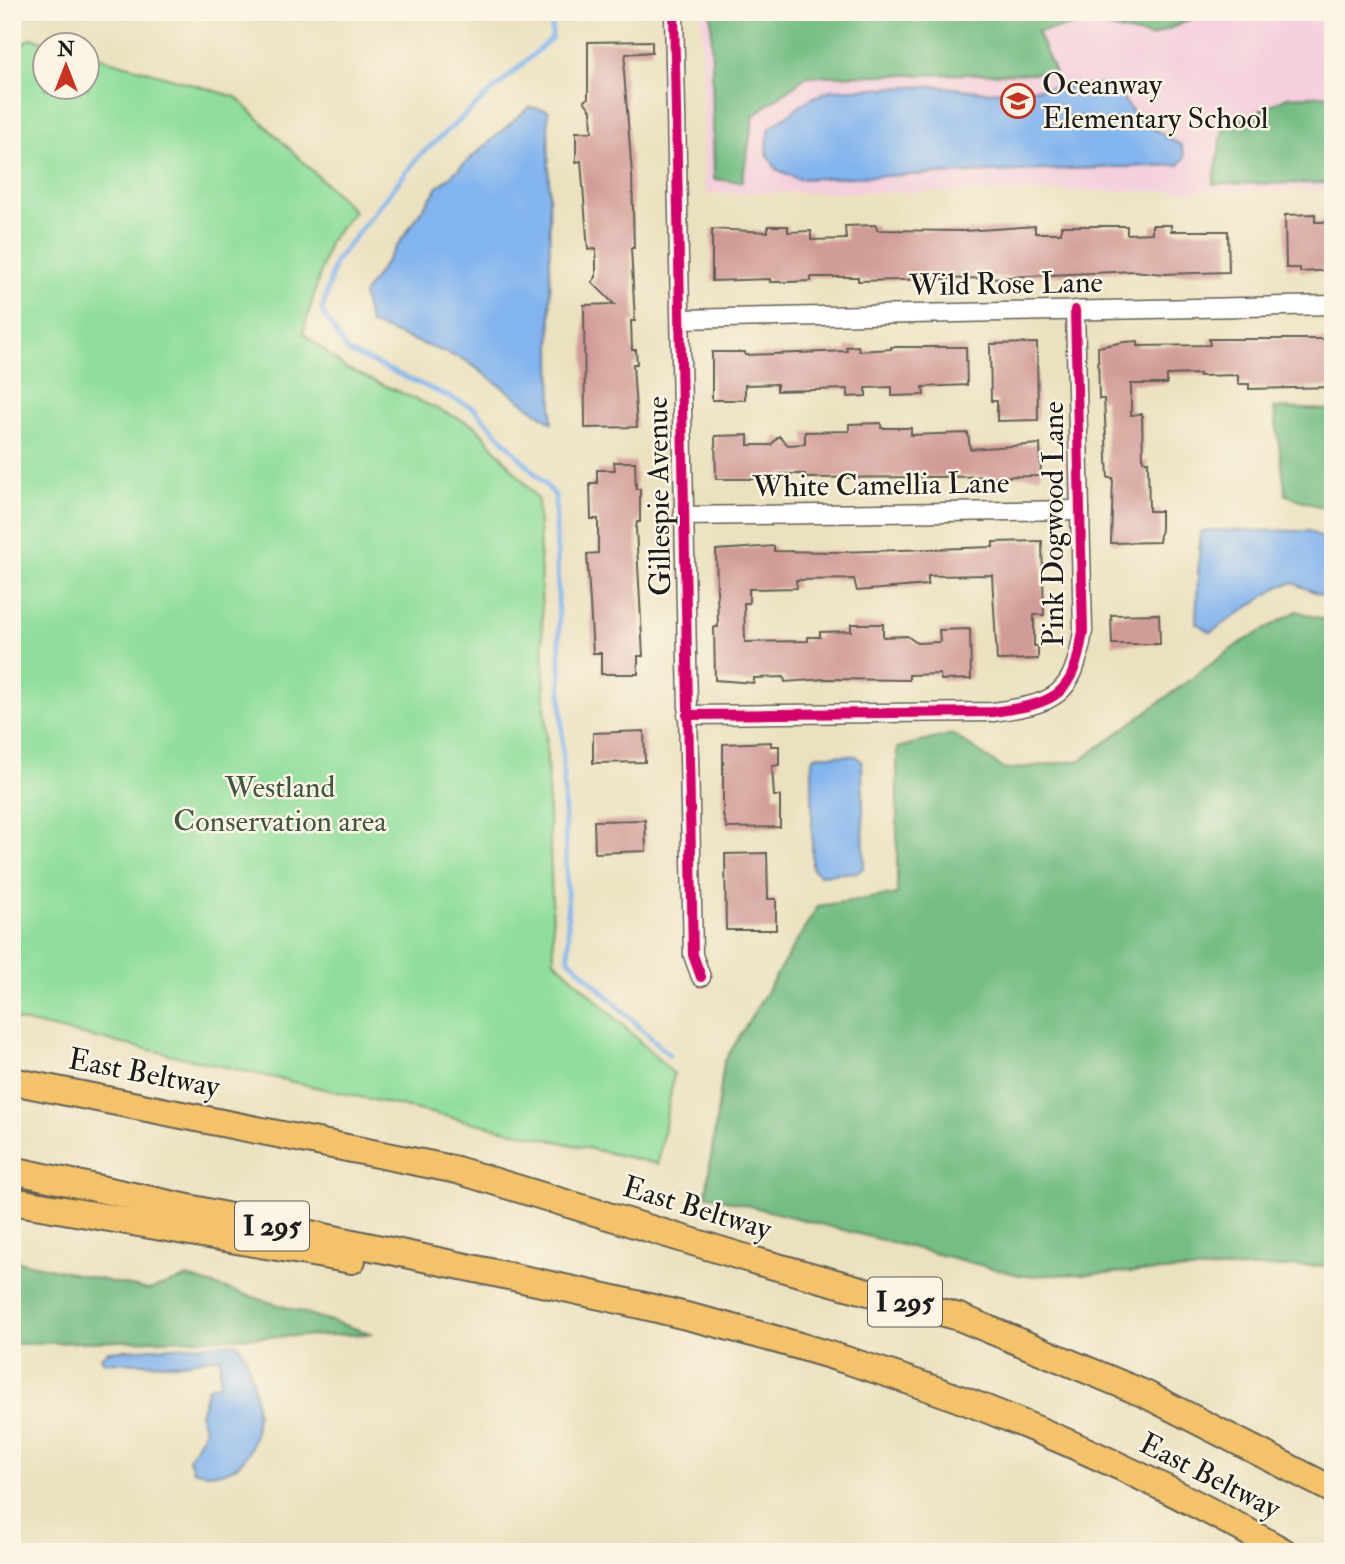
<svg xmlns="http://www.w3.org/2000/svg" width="1345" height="1564" font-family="'IM FELL Double Pica',serif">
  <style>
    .built { fill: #f4cfdd }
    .green { fill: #90de9c; stroke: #567d5c; stroke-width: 2 }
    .forest { fill: #74bd84; stroke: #486c50; stroke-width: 2 }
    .water { fill: #82b4ee; stroke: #4f6885; stroke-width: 2 }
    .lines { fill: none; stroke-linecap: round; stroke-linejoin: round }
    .stream { stroke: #82b4ee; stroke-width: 5 }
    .building { fill: #d19b97 }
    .minor-casing { stroke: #646155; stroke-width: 21 }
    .highway-casing { stroke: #646155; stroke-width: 30 }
    .minor { stroke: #fff; stroke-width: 18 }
    .highway { stroke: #f3c26a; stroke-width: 26 }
    .cycleway-casing { stroke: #fcf5e5; stroke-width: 15 }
    .cycleway { stroke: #d6006c; stroke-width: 10 }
    .labels { text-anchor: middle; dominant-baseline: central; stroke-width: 5; stroke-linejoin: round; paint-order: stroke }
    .shield { fill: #fcf5e5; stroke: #5f5d58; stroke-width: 2 }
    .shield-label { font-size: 28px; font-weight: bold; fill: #1c1c1c }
    .poi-label { font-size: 30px; fill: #1c1c1c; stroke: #fcf5e5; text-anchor: start }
    .street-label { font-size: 30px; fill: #1c1c1c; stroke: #fcf5e5 }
    .park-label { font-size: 30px; fill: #3f5642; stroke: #fcf5e5 }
  </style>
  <rect width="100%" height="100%" fill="#fcf5e5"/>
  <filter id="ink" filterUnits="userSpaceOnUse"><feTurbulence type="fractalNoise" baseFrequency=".0143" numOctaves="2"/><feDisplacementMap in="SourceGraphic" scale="14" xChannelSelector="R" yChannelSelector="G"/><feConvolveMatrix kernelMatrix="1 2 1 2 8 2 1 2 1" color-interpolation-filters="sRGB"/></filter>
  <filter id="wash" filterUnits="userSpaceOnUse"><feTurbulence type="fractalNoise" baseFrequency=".00686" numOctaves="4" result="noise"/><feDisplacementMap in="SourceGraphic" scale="28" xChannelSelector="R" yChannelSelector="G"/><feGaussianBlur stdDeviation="1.57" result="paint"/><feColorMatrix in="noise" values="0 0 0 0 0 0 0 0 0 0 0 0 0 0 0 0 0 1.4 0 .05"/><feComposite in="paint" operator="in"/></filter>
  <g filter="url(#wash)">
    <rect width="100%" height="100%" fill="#ebe1bf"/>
    <path class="built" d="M701 12H1333V190L705 193Z"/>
    <path class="green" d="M32 38 57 45 46 46V88H88V54L236 97 354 211 329 242 303 333 345 368 476 426 538 499 554 960 674 1074 658 1164 12 1019V50Z"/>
    <g class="forest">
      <path d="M711 12H1207L1151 37 1088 23 1037 32 1055 73 807 76 754 115 742 182 714 179Z"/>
      <path d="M1333 95V183L1213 184 1223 129 1287 97Z"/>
      <path d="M1274 408 1333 410V511L1286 495Z"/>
      <path d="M1297 611 1333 623V1265L1023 1276 706 1195 724 1062 818 906 897 894V748L952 734 1006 770 1081 760 1237 645Z"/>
      <path d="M12 1260 149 1290 188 1277 373 1334 12 1344Z"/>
    </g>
    <g class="water">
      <path d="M1106 84C1126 94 1120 99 1133 112 1148 126 1164 136 1181 145L1185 157 1179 165 797 179 776 169 766 152 770 128 808 100 830 90 936 86 986 92Z"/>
      <path d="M529 107 548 110 552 423 465 360 370 324 363 295 438 187Z"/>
      <path d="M1208 530 1309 531 1333 544V588L1321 595 1293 583 1280 586 1211 632 1196 623 1200 532Z"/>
      <path d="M817 755 856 756 862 762 864 867 858 872 819 875 812 868V759Z"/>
      <path d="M237 1343C245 1351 247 1361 250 1372 264 1417 259 1489 193 1470L189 1459 205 1429 200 1415 208 1387 220 1383V1357L175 1364 104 1362 101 1357 108 1351Z"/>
    </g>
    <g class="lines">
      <path class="stream" d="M552 12V38L419 156 335 262 322 311 347 351 474 408 555 495 569 959 669 1055"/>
    </g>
    <g id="blocks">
      <g class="building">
        <path d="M652 41V52L626 54 624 72 632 174 634 248H631L635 321H631L632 350H636L637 364H633L637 427 585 428 584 305 614 304 592 282 596 277V249L588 250 581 161 576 162V132H592L591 110 584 101 588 98V42Z"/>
        <path d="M1315 214V222H1333V270L1300 272V268H1286L1285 215Z"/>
        <path d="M876 225 877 230 964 231 1035 226V233H1061V226H1127V234L1152 233V225H1171V231H1228L1229 272 1164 274 1134 271 988 278 858 281V277H811V281L788 282H770V279L712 281V229L768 232V226H788V232L811 231V240L846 239 845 226Z"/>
        <path d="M1209 339H1333V387L1249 389V384H1238V375L1199 376V374L1167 375V384H1131V415L1142 414 1143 461H1148L1149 511H1161V528L1159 542 1111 543 1113 478H1108L1104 399H1099L1098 347 1124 342 1138 341V346L1210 345Z"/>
        <path d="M1037 343 1038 420 997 421V401H991L990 344Z"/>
        <path d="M858 346 859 351 891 349V347H966L967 385 923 387 924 395 892 396V387L866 388V396L848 397V389L777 391V384L745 385V400H712V352H745V355L847 351 846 347Z"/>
        <path d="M881 423V428H911V435L968 433 970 449 1040 444 1041 476 805 478V474H780V479H716L715 436 748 435V445H771L779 436 788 445 805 444V432L849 431V424Z"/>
        <path d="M614 462H635L636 489H640V522H637L636 528 643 656H638V674H601V653H593L587 554 598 553V519H591L590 483H597V470H615Z"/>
        <path d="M1042 541 1044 615H1034V646H1038V659L997 660 992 575 928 576V585L857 591 854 579 796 580 797 588 749 589V603H744L745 642 808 641V637H820V632L851 631V624H883V637L907 636 917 643 940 642 939 630 970 629 971 679 941 680 940 674 909 675V680L825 679 785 682 784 677 754 678V683L715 680 714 627H718L716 550 774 546V551L839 552 993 547V542Z"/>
        <path d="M1159 614 1160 644H1112L1111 615Z"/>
        <path d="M644 731 645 762 593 763V733Z"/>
        <path d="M771 742V746H779V765L772 766 774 796H780V827L727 828 723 815V744Z"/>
        <path d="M645 820 646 851 595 853 594 821Z"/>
        <path d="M767 853 768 899H776V930H726L725 854Z"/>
      </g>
    </g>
  </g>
  <g filter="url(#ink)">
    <use href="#blocks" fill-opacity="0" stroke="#646155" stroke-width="2"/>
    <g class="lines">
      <g class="minor-casing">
        <g id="minor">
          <path d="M674 12 693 955 701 977"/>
          <path d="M681 319 1333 305"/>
          <path d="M683 516 1080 510"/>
          <path d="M687 715 993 712C1056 703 1073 697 1083 631L1075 310"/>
        </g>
      </g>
      <g class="highway-casing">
        <g id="highway">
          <path d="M12 1081 457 1170 756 1261 959 1317 1145 1394 1333 1490"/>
          <path d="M12 1170C159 1202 305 1233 452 1264 585 1292 719 1320 849 1361 1001 1408 1146 1473 1284 1552"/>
          <path d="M12 1201 352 1260"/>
        </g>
      </g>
      <use href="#minor" class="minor"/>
      <use href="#highway" class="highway"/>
      <g class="cycleway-casing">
        <g id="cycleway">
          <path d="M674 12 693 955 701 977"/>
          <path d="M687 715 993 712C1056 703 1073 697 1083 631L1075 310"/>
        </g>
      </g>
      <use href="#cycleway" class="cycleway"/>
    </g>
  </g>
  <defs>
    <g id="school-ring" transform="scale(1.75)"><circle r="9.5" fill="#fcf5e5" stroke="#c8321e" stroke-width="1.5"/><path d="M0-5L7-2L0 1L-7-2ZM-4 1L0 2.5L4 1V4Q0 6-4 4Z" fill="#c8321e"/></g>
  </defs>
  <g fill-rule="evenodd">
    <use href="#school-ring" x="1018" y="101"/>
  </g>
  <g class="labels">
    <g class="shield">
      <rect x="235" y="1201.5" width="74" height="49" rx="5"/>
      <rect x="868" y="1277.5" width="74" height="49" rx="5"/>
    </g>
    <g class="shield-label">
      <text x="272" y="1226">I 295</text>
      <text x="905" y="1302">I 295</text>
    </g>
    <g class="poi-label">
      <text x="1042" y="84">Oceanway<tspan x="1042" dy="34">Elementary School</tspan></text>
    </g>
    <g class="street-label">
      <text transform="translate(1006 284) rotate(-1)">Wild Rose Lane</text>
      <text transform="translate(881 485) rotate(-1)">White Camellia Lane</text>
      <text transform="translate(659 496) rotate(-91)">Gillespie Avenue</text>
      <text transform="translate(1053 524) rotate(-90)">Pink Dogwood Lane</text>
      <text transform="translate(144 1073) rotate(11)">East Beltway</text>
      <text transform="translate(697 1208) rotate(17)">East Beltway</text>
      <text transform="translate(1210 1476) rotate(27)">East Beltway</text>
    </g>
    <g class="park-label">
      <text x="280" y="787">Westland<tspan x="280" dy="34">Conservation area</tspan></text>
    </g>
  </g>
  <rect width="1345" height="1564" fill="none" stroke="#fcf5e5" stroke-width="42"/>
  <g transform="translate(66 66)"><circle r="33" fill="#fcf5e5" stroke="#a29e95" stroke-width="2"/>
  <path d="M0-5L12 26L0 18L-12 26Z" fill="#c8321e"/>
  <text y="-10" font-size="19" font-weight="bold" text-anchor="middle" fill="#1c1c1c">N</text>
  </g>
</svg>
